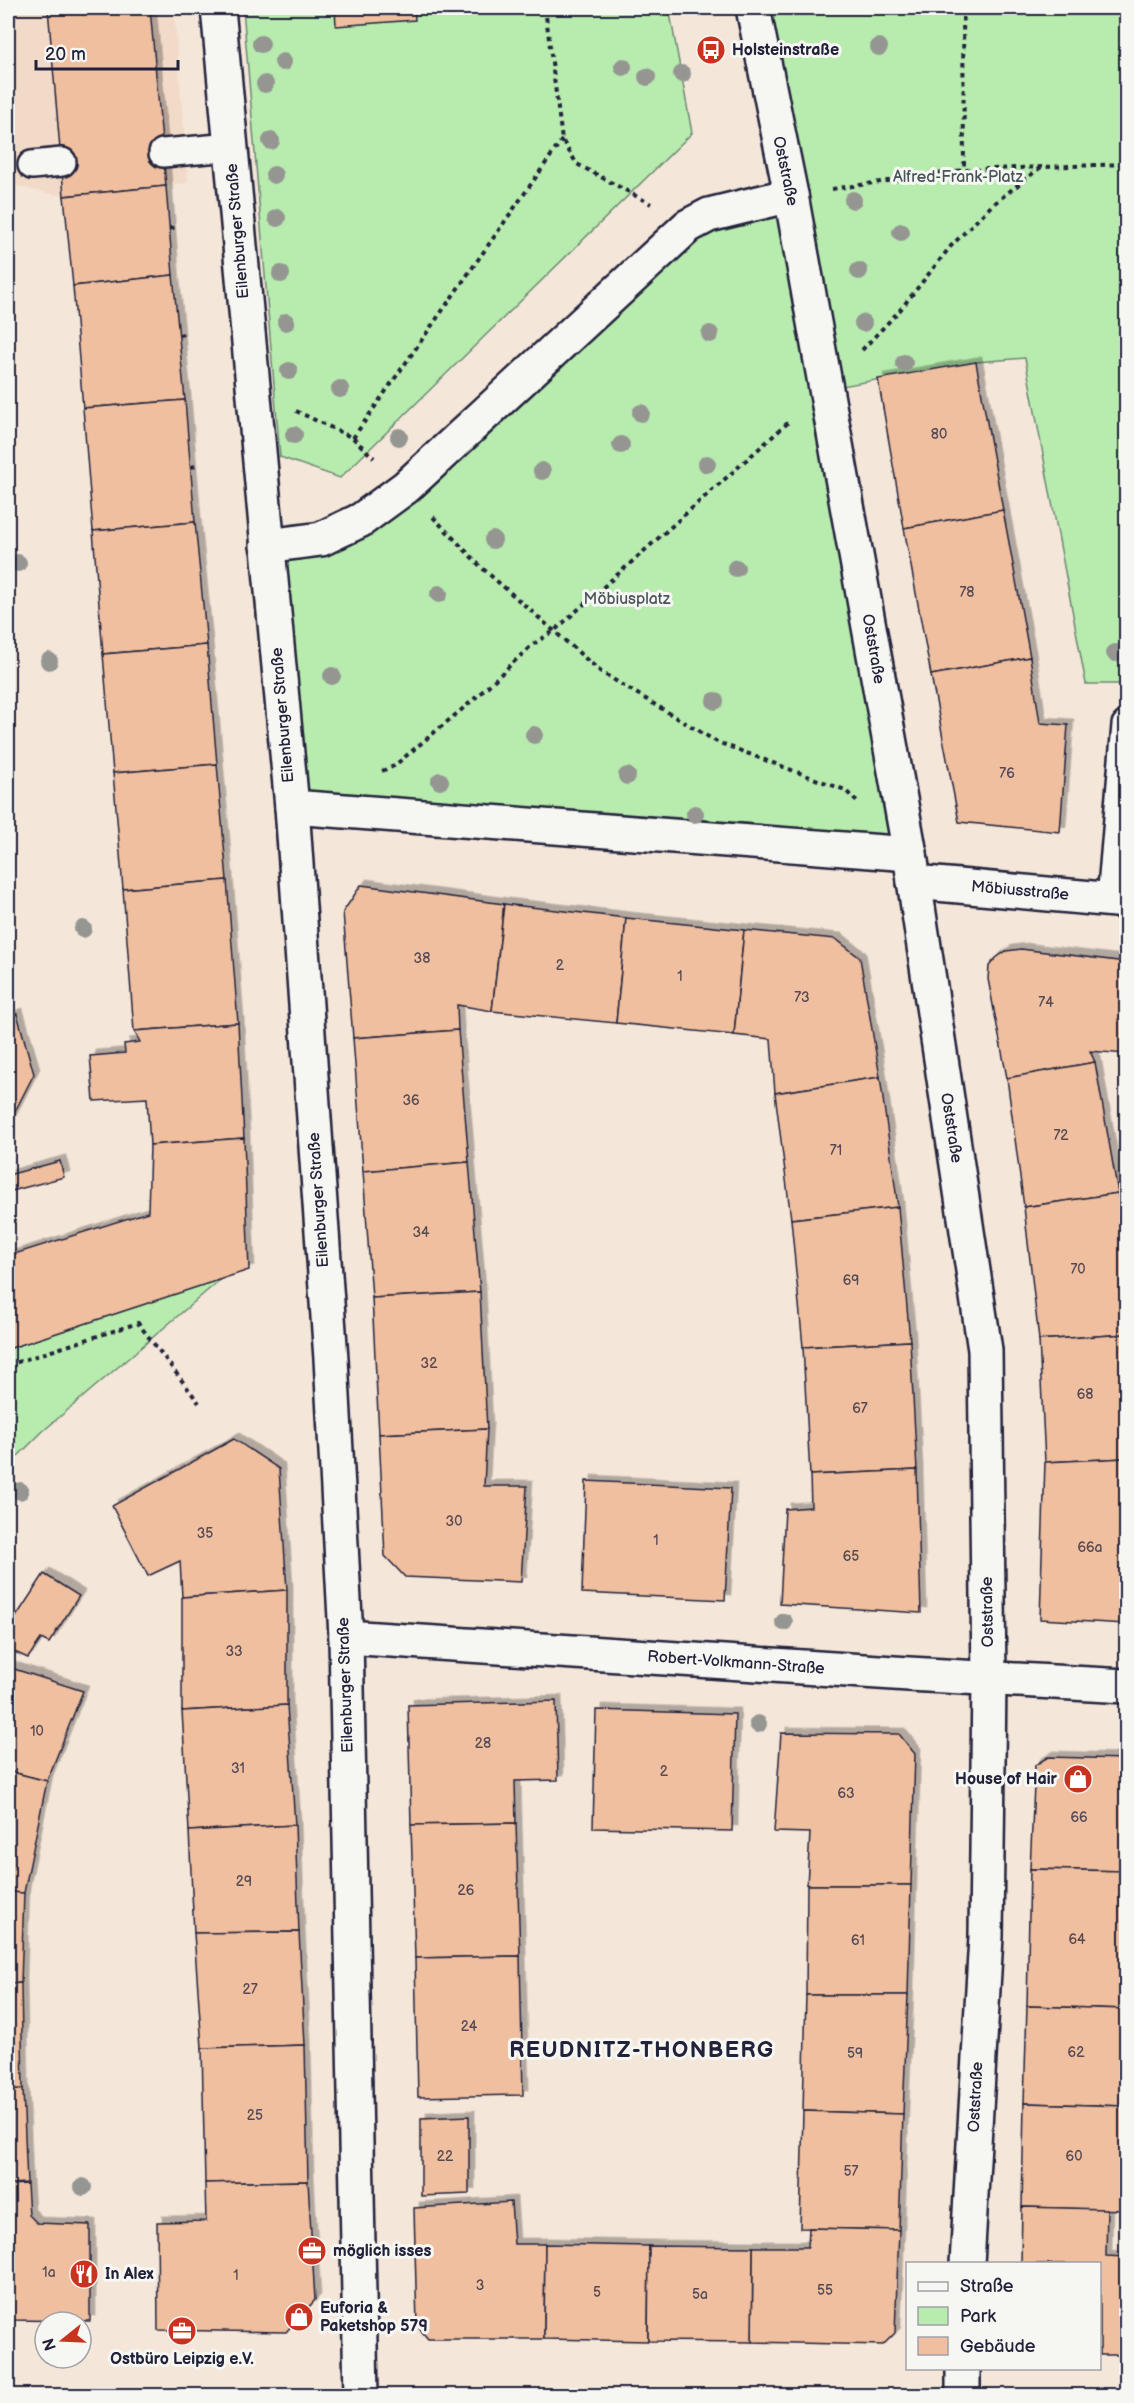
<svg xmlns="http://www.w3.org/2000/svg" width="1134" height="2403" font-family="'Balsamiq Sans',sans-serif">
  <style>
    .built { fill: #f2dac8 }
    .green { fill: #b7ecae; stroke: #6c8774; stroke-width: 1.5 }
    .building { fill: #efbf9f; stroke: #22223b; stroke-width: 1.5; filter: url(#shadow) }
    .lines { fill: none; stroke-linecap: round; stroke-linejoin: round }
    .lane-casing { stroke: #22223b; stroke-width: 32 }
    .street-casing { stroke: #22223b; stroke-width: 38 }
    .secondary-casing { stroke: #22223b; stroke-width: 38 }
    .path { stroke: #22223b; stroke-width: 4; stroke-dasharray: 4.5 4.5; stroke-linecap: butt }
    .lane { stroke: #f6f6f2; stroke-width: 27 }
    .street { stroke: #f6f6f2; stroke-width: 33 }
    .secondary { stroke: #f6f6f2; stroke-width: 33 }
    .tree { fill: #959692 }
    .labels { text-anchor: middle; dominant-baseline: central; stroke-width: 6; stroke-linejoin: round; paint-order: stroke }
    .number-label { font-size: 14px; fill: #554954 }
    .poi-label { font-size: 16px; font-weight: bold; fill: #22223b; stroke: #f6f6f2; text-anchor: start }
    .street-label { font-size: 16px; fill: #22223b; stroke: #f6f6f2 }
    .park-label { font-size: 16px; fill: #475458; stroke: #f6f6f2 }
    .district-label { font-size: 22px; font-weight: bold; letter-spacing: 1.5px; fill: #22223b; stroke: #f6f6f2 }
  </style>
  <defs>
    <filter id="shadow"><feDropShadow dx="5.5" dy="-5.5" stdDeviation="0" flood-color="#0004"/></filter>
  </defs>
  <rect width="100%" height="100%" fill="#f4e6d9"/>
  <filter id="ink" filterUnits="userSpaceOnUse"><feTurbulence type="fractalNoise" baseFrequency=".0167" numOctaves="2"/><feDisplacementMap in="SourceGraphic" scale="12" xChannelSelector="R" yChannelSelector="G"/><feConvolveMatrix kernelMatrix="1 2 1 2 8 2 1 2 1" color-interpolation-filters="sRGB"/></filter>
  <g filter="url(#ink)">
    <path class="built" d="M8 8H174L188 183 55 195 8 184Z"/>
    <g class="green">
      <path d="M243 8H669L692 133 340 478 280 457Z"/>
      <path d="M753 8H1126V684H1086L1025 358 976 362 825 389 910 854 292 807 267 546 321 539 688 226 791 195Z"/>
      <path d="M221 1279 42 1432 8 1466V1349Z"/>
    </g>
    <g class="building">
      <path d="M48 8H150L166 186 64 196Z"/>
      <path d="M335 8H414L415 20 336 26Z"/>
      <path d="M166 186 173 275 73 286 64 196Z"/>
      <path d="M173 275 185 400 83 408 73 286Z"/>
      <path d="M976 362 1003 510 904 528 878 379Z"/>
      <path d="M185 400 195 522 93 531 83 408Z"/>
      <path d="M1003 510 1030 657 931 675 904 528Z"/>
      <path d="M195 522 207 645 103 654 93 531Z"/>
      <path d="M207 645 217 764 113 773 103 654Z"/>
      <path d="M1030 657 1040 723 1068 725 1060 832 959 822 931 675Z"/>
      <path d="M217 764 227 880 123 889 113 773Z"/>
      <path d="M227 880 238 1023 134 1031 123 889Z"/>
      <path d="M361 885 504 904 492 1011 457 1005 458 1030 353 1038 343 912Z"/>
      <path d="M504 904 626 918 616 1023 492 1011Z"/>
      <path d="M626 918 744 930 734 1035 616 1023Z"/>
      <path d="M744 930 836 939 860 958 880 1077 775 1093 771 1039 734 1035Z"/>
      <path d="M1021 949 1126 962V1054L1090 1051 1095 1062 1007 1078 988 979 989 966 996 958 1006 951Z"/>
      <path d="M17 1014 34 1074 8 1125V1017Z"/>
      <path d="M238 1023 244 1138 150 1145 147 1098 94 1101 90 1056 125 1053 124 1044 140 1042 134 1031Z"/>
      <path d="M458 1030 469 1162 363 1171 353 1038Z"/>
      <path d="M1095 1062 1118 1193 1024 1207 1007 1078Z"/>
      <path d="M880 1077 898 1207 791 1219 775 1093Z"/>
      <path d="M244 1138 249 1270 8 1349V1256L148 1212 150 1145Z"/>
      <path d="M60 1161 64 1177 8 1192V1175Z"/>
      <path d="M469 1162 480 1292 372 1298 363 1171Z"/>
      <path d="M1118 1193 1126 1260V1334L1039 1340 1024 1207Z"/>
      <path d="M898 1207 910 1341 803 1347 791 1219Z"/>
      <path d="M480 1292 487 1429 379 1434 372 1298Z"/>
      <path d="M1126 1334V1458L1045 1462 1039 1340Z"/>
      <path d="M910 1341 917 1470 810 1475 803 1347Z"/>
      <path d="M487 1429 484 1486H527L521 1582 405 1577 385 1556 379 1434Z"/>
      <path d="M234 1439 279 1469 287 1590 182 1597 180 1561 148 1576 112 1506Z"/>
      <path d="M1126 1458V1624L1040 1619 1045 1462Z"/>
      <path d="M917 1470 921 1613 780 1604 785 1509 811 1507 810 1475Z"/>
      <path d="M586 1481 731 1488 725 1600 582 1593Z"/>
      <path d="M44 1574 79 1596 49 1643 41 1639 28 1658 8 1649V1629Z"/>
      <path d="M287 1590V1705L182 1711V1597Z"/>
      <path d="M8 1667 83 1691 47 1781 8 1771Z"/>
      <path d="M556 1701 558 1780 515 1781 516 1823 411 1825 408 1705Z"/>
      <path d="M287 1705 295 1825 189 1831 182 1711Z"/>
      <path d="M596 1710 735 1714 732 1831 593 1828Z"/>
      <path d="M781 1733 899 1734 915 1754 911 1885H807L810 1833 774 1832Z"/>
      <path d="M1048 1757 1126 1759V1871L1030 1869 1035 1765Z"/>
      <path d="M8 1771 47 1781 24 1893 8 1892Z"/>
      <path d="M516 1823 520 1956 415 1958 411 1825Z"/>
      <path d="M295 1825 299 1932 194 1933 189 1831Z"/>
      <path d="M1030 1869 1126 1871V2009L1027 2006Z"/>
      <path d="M807 1885H911L908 1995H806Z"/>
      <path d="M8 1892 24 1893 21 1983 8 1984Z"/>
      <path d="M299 1932 305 2045 202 2048 194 1933Z"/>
      <path d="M520 1956 523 2095 418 2097 415 1958Z"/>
      <path d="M21 1983 23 2089 8 2090V1984Z"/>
      <path d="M806 1995H908L903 2114 803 2111Z"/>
      <path d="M1027 2006 1126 2009V2106L1024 2103Z"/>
      <path d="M305 2045 308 2181 205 2183 202 2048Z"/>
      <path d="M23 2089 27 2183 8 2184V2090Z"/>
      <path d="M1024 2103 1126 2106 1124 2210 1022 2207Z"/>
      <path d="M803 2111 903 2114 899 2230 800 2228Z"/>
      <path d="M469 2116V2194L421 2196V2118Z"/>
      <path d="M308 2181 315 2300 286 2332 158 2330 157 2222 206 2221 205 2183Z"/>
      <path d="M27 2184 29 2215 37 2223 90 2225V2321L8 2320V2185Z"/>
      <path d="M511 2202 514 2244H545L544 2339H428L417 2326 414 2208Z"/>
      <path d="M1022 2207 1107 2209 1106 2256 1126 2257V2355H1100V2264H1021Z"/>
      <path d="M809 2228 899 2230 895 2333 883 2345 752 2342 753 2247H808Z"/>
      <path d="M545 2244 649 2246 648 2341 544 2339Z"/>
      <path d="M649 2246 753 2247 752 2342 648 2341Z"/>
    </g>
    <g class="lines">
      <g class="lane-casing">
        <g id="lane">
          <path d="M163 153 231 147"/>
          <path d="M32 165 62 162"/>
          <path d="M1111 900 1126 725"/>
        </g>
      </g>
      <g class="street-casing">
        <g id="street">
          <path d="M218 8 292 807 331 1359 346 1637 361 2396"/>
          <path d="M267 546 321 539 361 520 406 487 688 226 709 215 791 195"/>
          <path d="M292 807 910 854"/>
          <path d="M914 882 1126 901"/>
          <path d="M346 1637 909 1674 1126 1686"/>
        </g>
      </g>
      <g class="secondary-casing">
        <g id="secondary">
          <path d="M753 8 791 195 910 854 985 1350 989 1679 986 1937 967 2264"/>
          <path d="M963 2396V2368"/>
        </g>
      </g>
      <g class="path">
        <path d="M545 8 562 140 577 164 651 204"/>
        <path d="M963 8 964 170"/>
        <path d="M832 189 964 170 1126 164"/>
        <path d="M170 228H175"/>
        <path d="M179 335 184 334"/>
        <path d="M862 350 900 310 951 246 992 205 1041 167"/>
        <path d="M296 411 353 438 374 458"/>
        <path d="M353 438 562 140"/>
        <path d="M191 467 196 466"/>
        <path d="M433 517 482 568 601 672 717 742 845 790 857 802"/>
        <path d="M382 771 394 766 472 701 532 645 554 631 790 421"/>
        <path d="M8 1365 138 1323 199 1403"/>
      </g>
      <use href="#lane" class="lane"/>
      <use href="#street" class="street"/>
      <use href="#secondary" class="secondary"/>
    </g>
    <g class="tree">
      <circle cx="261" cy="44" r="9"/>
      <circle cx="879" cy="47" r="9"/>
      <circle cx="283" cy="62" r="9"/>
      <circle cx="623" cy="67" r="9"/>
      <circle cx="682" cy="74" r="9"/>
      <circle cx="647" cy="77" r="9"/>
      <circle cx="265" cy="84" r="9"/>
      <circle cx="271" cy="141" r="9"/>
      <circle cx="274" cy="175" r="9"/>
      <circle cx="853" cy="200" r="9"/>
      <circle cx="277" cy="218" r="9"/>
      <circle cx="901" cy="232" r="9"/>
      <circle cx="859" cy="271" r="9"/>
      <circle cx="281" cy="274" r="9"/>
      <circle cx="286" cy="322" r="9"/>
      <circle cx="863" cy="323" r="9"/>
      <circle cx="710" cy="334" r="9"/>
      <circle cx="904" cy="363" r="9"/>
      <circle cx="289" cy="371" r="9"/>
      <circle cx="340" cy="389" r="9"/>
      <circle cx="641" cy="413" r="9"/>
      <circle cx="294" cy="435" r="9"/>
      <circle cx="399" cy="437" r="9"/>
      <circle cx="621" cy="445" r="9"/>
      <circle cx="707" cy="464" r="9"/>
      <circle cx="542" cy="471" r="9"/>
      <circle cx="493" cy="540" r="9"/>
      <circle cx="18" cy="563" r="9"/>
      <circle cx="736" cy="568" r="9"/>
      <circle cx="439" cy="594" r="9"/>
      <circle cx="1115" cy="653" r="9"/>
      <circle cx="49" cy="661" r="9"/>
      <circle cx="332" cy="676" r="9"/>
      <circle cx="715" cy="701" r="9"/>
      <circle cx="534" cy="735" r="9"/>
      <circle cx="627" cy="776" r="9"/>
      <circle cx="440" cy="781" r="9"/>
      <circle cx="695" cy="814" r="9"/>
      <circle cx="83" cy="929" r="9"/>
      <circle cx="20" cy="1491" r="9"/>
      <circle cx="784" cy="1622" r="9"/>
      <circle cx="758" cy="1724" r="9"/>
      <circle cx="83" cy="2187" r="9"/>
    </g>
  </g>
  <defs>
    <g id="bus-disc" transform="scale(1.5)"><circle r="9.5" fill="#c8321e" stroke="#f6f6f2"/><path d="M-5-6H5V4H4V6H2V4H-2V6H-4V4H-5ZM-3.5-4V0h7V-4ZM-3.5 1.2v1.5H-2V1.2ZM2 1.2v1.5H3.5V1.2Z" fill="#fff"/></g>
    <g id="shop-disc" transform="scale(1.5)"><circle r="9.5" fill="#c8321e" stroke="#f6f6f2"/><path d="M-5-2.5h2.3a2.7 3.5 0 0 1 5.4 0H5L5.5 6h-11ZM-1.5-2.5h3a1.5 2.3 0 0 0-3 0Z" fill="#fff"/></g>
    <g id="office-disc" transform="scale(1.5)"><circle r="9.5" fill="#c8321e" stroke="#f6f6f2"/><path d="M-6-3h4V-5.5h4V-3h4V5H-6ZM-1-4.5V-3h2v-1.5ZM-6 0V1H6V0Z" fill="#fff"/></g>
    <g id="restaurant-disc" transform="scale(1.5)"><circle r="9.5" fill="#c8321e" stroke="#f6f6f2"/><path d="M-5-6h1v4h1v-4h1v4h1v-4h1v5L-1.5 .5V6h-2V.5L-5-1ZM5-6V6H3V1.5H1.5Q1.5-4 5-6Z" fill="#fff"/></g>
  </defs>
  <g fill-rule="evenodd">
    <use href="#bus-disc" x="711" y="50"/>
    <use href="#shop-disc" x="1078" y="1779"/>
    <use href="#office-disc" x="312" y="2251"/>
    <use href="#restaurant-disc" x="84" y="2274"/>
    <use href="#shop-disc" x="299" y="2317"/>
    <use href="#office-disc" x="182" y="2331"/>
  </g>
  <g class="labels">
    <g class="number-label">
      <text x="939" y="434">80</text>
      <text x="967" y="592">78</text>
      <text x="1007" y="773">76</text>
      <text x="422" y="958">38</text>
      <text x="560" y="965">2</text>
      <text x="680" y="976">1</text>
      <text x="802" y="997">73</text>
      <text x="1046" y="1002">74</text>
      <text x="411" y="1100">36</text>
      <text x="1061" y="1135">72</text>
      <text x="836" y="1150">71</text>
      <text x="421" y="1232">34</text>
      <text x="1078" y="1269">70</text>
      <text x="851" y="1280">69</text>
      <text x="429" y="1363">32</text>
      <text x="1085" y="1394">68</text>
      <text x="860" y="1408">67</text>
      <text x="454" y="1521">30</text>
      <text x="205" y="1533">35</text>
      <text x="656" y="1540">1</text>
      <text x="1090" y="1547">66a</text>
      <text x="851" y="1556">65</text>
      <text x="234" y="1651">33</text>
      <text x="37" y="1731">10</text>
      <text x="483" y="1743">28</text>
      <text x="238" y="1768">31</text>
      <text x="664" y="1771">2</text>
      <text x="846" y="1793">63</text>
      <text x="1079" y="1817">66</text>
      <text x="244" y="1881">29</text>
      <text x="466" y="1890">26</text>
      <text x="1077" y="1939">64</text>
      <text x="858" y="1940">61</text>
      <text x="250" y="1989">27</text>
      <text x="469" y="2026">24</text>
      <text x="1076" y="2052">62</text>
      <text x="855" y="2053">59</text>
      <text x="255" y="2115">25</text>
      <text x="445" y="2156">22</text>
      <text x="1074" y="2156">60</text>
      <text x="851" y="2171">57</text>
      <text x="49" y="2272">1a</text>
      <text x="236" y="2275">1</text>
      <text x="480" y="2285">3</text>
      <text x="825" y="2290">55</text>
      <text x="597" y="2292">5</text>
      <text x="700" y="2294">5a</text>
    </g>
    <g class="poi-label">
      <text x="732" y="50">Holsteinstraße</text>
      <text x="1057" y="1779" text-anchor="end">House of Hair</text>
      <text x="333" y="2251">möglich isses</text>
      <text x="105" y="2274">In Alex</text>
      <text x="320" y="2308">Euforia &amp;<tspan x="320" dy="18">Paketshop 579</tspan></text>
      <text x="182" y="2359" text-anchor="middle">Ostbüro Leipzig e.V.</text>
    </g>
    <g class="street-label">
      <text transform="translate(785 171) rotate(78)">Oststraße</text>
      <text transform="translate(238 231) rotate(-95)">Eilenburger Straße</text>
      <text transform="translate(873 649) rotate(80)">Oststraße</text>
      <text transform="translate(283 715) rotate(-95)">Eilenburger Straße</text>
      <text transform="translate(1020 891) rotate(5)">Möbiusstraße</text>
      <text transform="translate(951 1128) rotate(81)">Oststraße</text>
      <text transform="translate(319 1200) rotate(-94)">Eilenburger Straße</text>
      <text transform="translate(988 1612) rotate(-91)">Oststraße</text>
      <text transform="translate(736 1663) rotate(4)">Robert-Volkmann-Straße</text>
      <text transform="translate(346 1685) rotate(-92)">Eilenburger Straße</text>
      <text transform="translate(976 2097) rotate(-87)">Oststraße</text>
    </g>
    <g class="park-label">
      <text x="958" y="177">Alfred-Frank-Platz</text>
      <text x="627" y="599">Möbiusplatz</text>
    </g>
    <g class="district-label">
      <text x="642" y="2050">REUDNITZ-THONBERG</text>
    </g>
  </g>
  <rect width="1134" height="2403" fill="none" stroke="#f6f6f2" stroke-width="30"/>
  <rect x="15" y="15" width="1104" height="2373" fill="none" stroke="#22223b" stroke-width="2" filter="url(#ink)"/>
  <rect x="906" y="2262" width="195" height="108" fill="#f6f6f2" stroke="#a1a1a9" stroke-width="1.5"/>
  <rect x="918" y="2282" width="30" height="9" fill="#f6f6f2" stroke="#a1a1a9" stroke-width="1.5"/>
  <text x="960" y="2292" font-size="18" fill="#22223b">Straße</text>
  <rect x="918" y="2307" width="30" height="18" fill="#b7ecae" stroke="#a1a1a9" stroke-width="1.5"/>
  <text x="960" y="2322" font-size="18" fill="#22223b">Park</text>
  <rect x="918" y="2337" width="30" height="18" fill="#efbf9f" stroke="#a1a1a9" stroke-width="1.5"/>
  <text x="960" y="2352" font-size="18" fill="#22223b">Gebäude</text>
  <g transform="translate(63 2340) rotate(252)"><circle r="28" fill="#f6f6f2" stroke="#a1a1a9" stroke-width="1.5"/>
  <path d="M0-4.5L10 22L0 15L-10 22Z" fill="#c8321e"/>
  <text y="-9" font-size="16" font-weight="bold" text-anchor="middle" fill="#22223b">N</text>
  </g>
  <path d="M36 60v9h142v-9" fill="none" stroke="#22223b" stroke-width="3"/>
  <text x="45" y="60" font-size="18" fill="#22223b" stroke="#f6f6f2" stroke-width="4.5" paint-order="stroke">20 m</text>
</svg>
